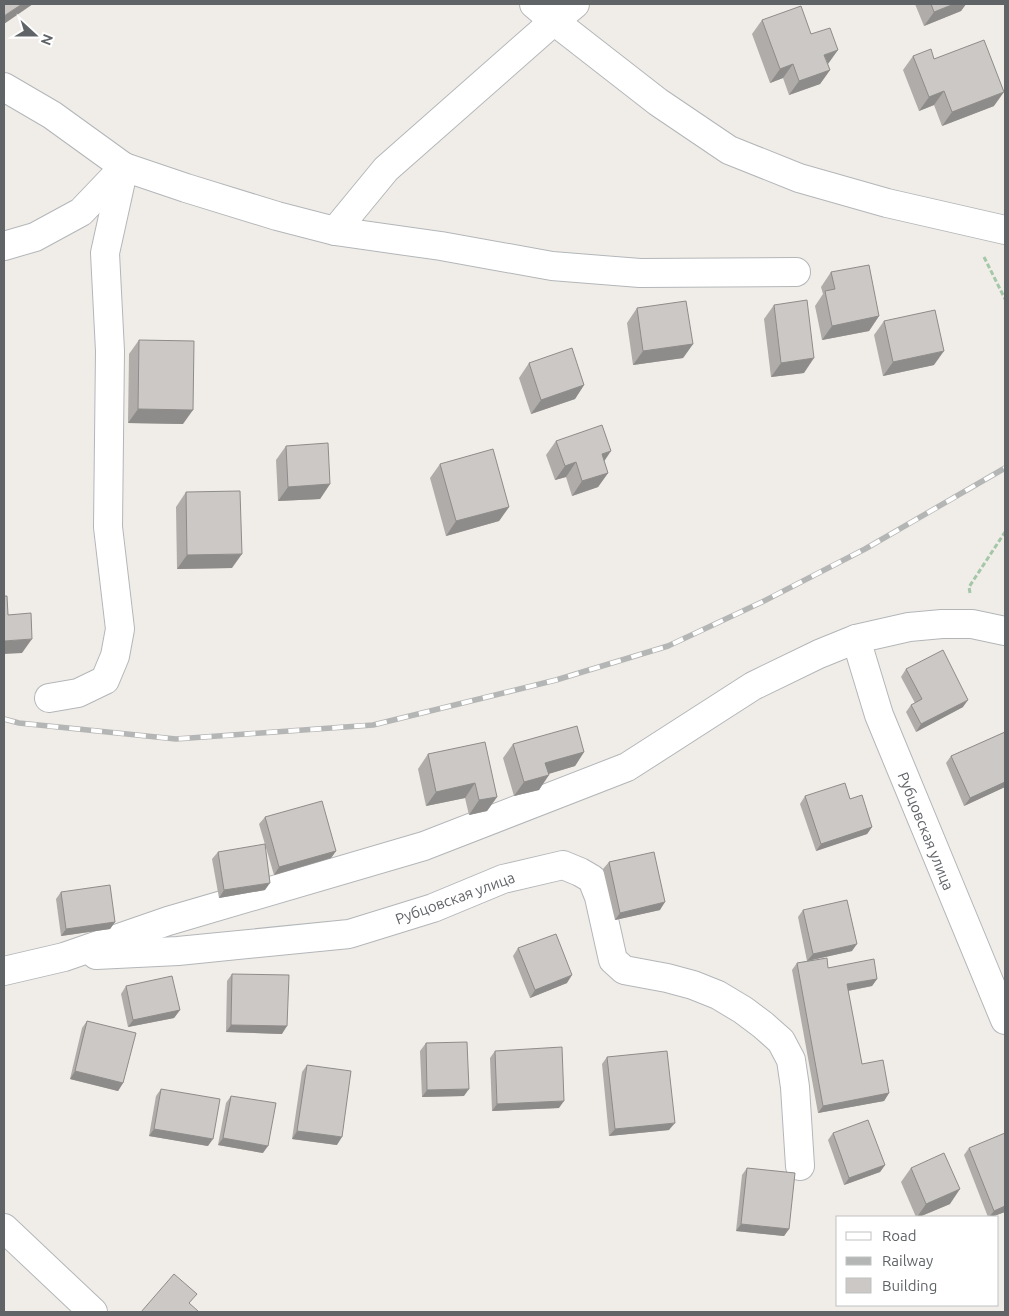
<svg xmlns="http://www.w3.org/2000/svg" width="1009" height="1316" font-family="Ubuntu,sans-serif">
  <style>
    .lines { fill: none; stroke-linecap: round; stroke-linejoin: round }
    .street-casing { stroke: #b3b6b9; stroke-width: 30 }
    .path { stroke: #a4c7a8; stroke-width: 3; stroke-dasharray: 5 2.5; stroke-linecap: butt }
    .street { stroke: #fff; stroke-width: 28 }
    .rail-casing { stroke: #b4b5b5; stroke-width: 5.5 }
    .rail { stroke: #fff; stroke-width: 4; stroke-dasharray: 11; stroke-linecap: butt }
    .wall { fill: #afaca9 }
    .shaded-wall { fill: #8e8c8a }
    .building { fill: #cbc8c5; stroke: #8e8c8a }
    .labels { text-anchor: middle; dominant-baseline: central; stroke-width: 4; stroke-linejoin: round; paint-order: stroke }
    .street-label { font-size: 15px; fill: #606467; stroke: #fff }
  </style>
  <rect width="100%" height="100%" fill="#f0ede8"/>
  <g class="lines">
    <g class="street-casing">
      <g id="street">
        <path d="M534 4 554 21 575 4"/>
        <path d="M4 87 52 115 124 167 186 188 277 216 335 231 441 246 552 266 640 273 796 272"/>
        <path d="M335 231 386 169 554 21 658 102 729 150 799 178 887 203 1005 230"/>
        <path d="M4 246 35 237 81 212 124 167"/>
        <path d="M856 639 879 715 1005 1020"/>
        <path d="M49 698 78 693 105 680 115 656 120 629 108 527 110 351 105 253 124 167"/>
        <path d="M96 955 178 951 349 934 433 908 503 879 563 865 580 872 592 879 599 897 613 960 624 970 667 978 693 985 718 995 743 1010 763 1025 781 1041 791 1060 795 1087 800 1166"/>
        <path d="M4 971 64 957 168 921 424 846 627 767 753 686 819 654 856 639 909 627 942 624H972L1005 631"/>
        <path d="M4 1228 93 1312"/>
      </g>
    </g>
    <g class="path">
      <path d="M984 257 1005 299"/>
      <path d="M970 593 969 587 1005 532"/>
    </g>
    <use href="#street" class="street"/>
    <g class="rail-casing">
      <path id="rail" d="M4 719 19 723 176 739 373 725 556 680 668 646 762 602 865 549 1005 468"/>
    </g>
    <use href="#rail" class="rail"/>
  </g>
  <g class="wall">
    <path d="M915 4H966L961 11 924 26Z"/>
    <path d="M762 20 811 34 828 64 830 70 820 84 789 95 783 78 770 83 752 34Z"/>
    <path d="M913 56 934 59 994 106 942 126 934 105 919 111 903 70Z"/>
    <path d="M831 272 879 316 869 331 822 340 815 306 823 294 821 287Z"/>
    <path d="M774 305 804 373 771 377 764 319Z"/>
    <path d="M637 308 693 344 683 358 633 365 627 323Z"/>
    <path d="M884 321 934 365 883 376 874 335Z"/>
    <path d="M139 340 183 424 128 423 129 354Z"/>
    <path d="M529 363 584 385 575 399 531 414 519 378Z"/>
    <path d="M556 441 604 461 608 473 598 487 572 496 566 477 555 480 546 455Z"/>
    <path d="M286 446 330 484 320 499 278 501 276 460Z"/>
    <path d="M440 464 509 507 499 521 446 536 430 478Z"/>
    <path d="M186 492 232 568 177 569 176 507Z"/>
    <path d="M906 669 963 707 916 732 906 712 911 705 915 703 901 677Z"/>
    <path d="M1005 732V787L964 806 946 763 951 756Z"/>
    <path d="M513 744 584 752 575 766 548 774 539 790 514 796 503 758Z"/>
    <path d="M428 754 497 797 487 811 469 815 465 798 426 806 418 769Z"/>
    <path d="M805 796 850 799 872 827 867 834 816 851 800 804Z"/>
    <path d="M265 817 336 851 331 858 274 875 259 824Z"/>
    <path d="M218 852 265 890 219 898 212 859Z"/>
    <path d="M609 862 660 910 615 920 603 869Z"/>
    <path d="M61 892 115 922 110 929 61 936 56 899Z"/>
    <path d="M803 910 852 951 812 960 828 968 877 979 872 986 848 991 862 1064 889 1093 884 1101 818 1113 792 970 797 963 807 961 798 917Z"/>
    <path d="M518 948 567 983 530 998 513 956Z"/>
    <path d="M232 974 282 1034 226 1032 227 981Z"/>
    <path d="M126 986 180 1010 174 1018 128 1027 121 994Z"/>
    <path d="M87 1021 123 1083 118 1091 70 1079 82 1028Z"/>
    <path d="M426 1043 464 1096 422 1097 420 1051Z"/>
    <path d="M495 1051 559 1108 492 1111 490 1058Z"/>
    <path d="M607 1057 669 1130 609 1136 602 1064Z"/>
    <path d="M307 1065 337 1145 292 1139 302 1072Z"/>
    <path d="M161 1089 208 1146 149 1136 156 1096Z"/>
    <path d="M231 1096 263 1153 218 1145 226 1103Z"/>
    <path d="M833 1133 885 1165 880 1172 844 1185 828 1140Z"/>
    <path d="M969 1148 1005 1212 991 1217H988L964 1155Z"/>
    <path d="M747 1168 789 1229 784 1236 736 1231 742 1175Z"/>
    <path d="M911 1168 950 1204 919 1217H916L901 1182Z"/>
  </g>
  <g class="shaded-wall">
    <path d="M22 4H33L4 24V16Z"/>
    <path d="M954 4H966L961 11 924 26 934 12Z"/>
    <path d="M838 50 828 64 824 55Z"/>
    <path d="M793 64 783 78 770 83 780 69Z"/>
    <path d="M830 70 820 84 789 95 799 81Z"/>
    <path d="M944 91 934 105 919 111 929 97Z"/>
    <path d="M1004 92 994 106 942 126 952 112Z"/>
    <path d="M879 316 869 331 822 340 832 326Z"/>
    <path d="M693 344 683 358 633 365 643 351Z"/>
    <path d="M944 351 934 365 883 376 893 362Z"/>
    <path d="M814 358 804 373 771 377 781 363Z"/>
    <path d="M584 385 575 399 531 414 541 400Z"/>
    <path d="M138 409 193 410 183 424 128 423Z"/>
    <path d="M611 451 601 466 602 454Z"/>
    <path d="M576 462 566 477 555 480 565 466Z"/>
    <path d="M608 473 598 487 572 496 582 481Z"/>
    <path d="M330 484 320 499 278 501 288 487Z"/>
    <path d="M509 507 499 521 446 536 456 521Z"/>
    <path d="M242 554 232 568 177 569 187 555Z"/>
    <path d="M32 639 22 653 4 654V641Z"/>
    <path d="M968 700 963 707 916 732 921 724Z"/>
    <path d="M584 752 575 766 535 778 545 763Z"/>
    <path d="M549 775 539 790 514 796 524 782Z"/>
    <path d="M1005 782V787L964 806 970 798Z"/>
    <path d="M475 783 465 798 426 806 436 792Z"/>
    <path d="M497 797 487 811 469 815 479 800Z"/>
    <path d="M872 827 867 834 816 851 821 844Z"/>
    <path d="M336 851 331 858 274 875 279 867Z"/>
    <path d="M270 883 265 890 219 898 224 890Z"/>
    <path d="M665 902 660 910 615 920 620 913Z"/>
    <path d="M115 922 110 929 61 936 66 929Z"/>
    <path d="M857 944 852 951 807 961 813 954Z"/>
    <path d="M572 975 567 983 530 998 535 990Z"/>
    <path d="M877 979 872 986 842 992 847 984Z"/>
    <path d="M180 1010 174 1018 128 1027 133 1020Z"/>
    <path d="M231 1025 287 1026 282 1034 226 1032Z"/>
    <path d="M75 1071 123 1083 118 1091 70 1079Z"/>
    <path d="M469 1089 464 1096 422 1097 427 1090Z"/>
    <path d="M889 1093 884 1101 818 1113 823 1106Z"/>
    <path d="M564 1101 559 1108 492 1111 497 1104Z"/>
    <path d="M675 1123 669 1130 609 1136 615 1129Z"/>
    <path d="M154 1129 213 1139 208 1146 149 1136Z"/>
    <path d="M297 1131 342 1137 337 1145 292 1139Z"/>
    <path d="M223 1138 268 1146 263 1153 218 1145Z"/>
    <path d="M885 1165 880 1172 844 1185 849 1178Z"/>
    <path d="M960 1189 950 1204 919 1217H917L926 1204Z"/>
    <path d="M1005 1206V1212L991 1217H989L994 1211Z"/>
    <path d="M741 1224 789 1229 784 1236 736 1231Z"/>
  </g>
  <g class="building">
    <path d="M4 4H22L4 16Z"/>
    <path d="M931 4H954L934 12Z"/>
    <path d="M801 6 811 34 830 28 838 50 824 55 830 70 799 81 793 64 780 69 762 20Z"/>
    <path d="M984 40 1004 92 952 112 944 91 929 97 913 56 931 49 934 59Z"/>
    <path d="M869 265 879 316 832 326 825 291 835 289 831 272Z"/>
    <path d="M807 300 814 358 781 363 774 305Z"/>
    <path d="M686 301 693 344 643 351 637 308Z"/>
    <path d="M935 310 944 351 893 362 884 321Z"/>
    <path d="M139 340 194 341 193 410 138 409Z"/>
    <path d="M572 348 584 385 541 400 529 363Z"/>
    <path d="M602 425 611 451 602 454 608 473 582 481 576 462 565 466 556 441Z"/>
    <path d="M328 443 330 484 288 487 286 446Z"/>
    <path d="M493 449 509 507 456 521 440 464Z"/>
    <path d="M240 491 242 554 187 555 186 492Z"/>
    <path d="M4 596H7L8 615 31 613 32 639 4 641Z"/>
    <path d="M943 650 968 700 921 724 911 705 922 699 906 669Z"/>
    <path d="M577 726 584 752 545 763 549 775 524 782 513 744Z"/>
    <path d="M1005 732V782L970 798 951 756Z"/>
    <path d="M485 742 497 797 479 800 475 783 436 792 428 754Z"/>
    <path d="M845 783 850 799 862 795 872 827 821 844 805 796Z"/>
    <path d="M322 801 336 851 279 867 265 817Z"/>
    <path d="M265 844 270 883 224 890 218 852Z"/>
    <path d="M654 852 665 902 620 913 609 862Z"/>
    <path d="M110 885 115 922 66 929 61 892Z"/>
    <path d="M847 900 857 944 813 954 803 910Z"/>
    <path d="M556 934 572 975 535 990 518 948Z"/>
    <path d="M827 958 828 968 874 959 877 979 847 984 862 1064 883 1060 889 1093 823 1106 797 963Z"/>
    <path d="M232 974 289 975 287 1026 231 1025Z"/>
    <path d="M172 976 180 1010 133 1020 126 986Z"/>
    <path d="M87 1021 136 1033 123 1083 75 1071Z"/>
    <path d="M467 1042 469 1089 427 1090 426 1043Z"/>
    <path d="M562 1047 564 1101 497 1104 495 1051Z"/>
    <path d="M667 1051 675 1123 615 1129 607 1057Z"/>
    <path d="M307 1065 351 1071 342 1137 297 1131Z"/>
    <path d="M161 1089 220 1099 213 1139 154 1129Z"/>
    <path d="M231 1096 276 1103 268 1146 223 1138Z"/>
    <path d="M868 1120 885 1165 849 1178 833 1133Z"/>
    <path d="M1005 1133V1206L994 1211 969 1148Z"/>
    <path d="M944 1153 960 1189 926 1204 911 1168Z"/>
    <path d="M747 1168 795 1173 789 1229 741 1224Z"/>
    <path d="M174 1274 197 1294 189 1303 198 1311V1312H141Z"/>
  </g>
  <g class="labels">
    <g class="street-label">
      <text transform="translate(926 831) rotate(68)">Рубцовская улица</text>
      <text transform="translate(455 898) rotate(-20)">Рубцовская улица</text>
    </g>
  </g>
  <rect width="1009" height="1316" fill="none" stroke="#606467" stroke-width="10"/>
  <rect x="836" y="1216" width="162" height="90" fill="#ffffff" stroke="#bfc1c2"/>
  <rect x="846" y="1232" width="25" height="8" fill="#ffffff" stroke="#bfc1c2"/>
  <text x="882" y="1241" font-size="15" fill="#606467">Road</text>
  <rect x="846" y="1257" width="25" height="8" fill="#b4b5b5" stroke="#bfc1c2"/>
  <text x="882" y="1266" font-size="15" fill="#606467">Railway</text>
  <rect x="846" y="1278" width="25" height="15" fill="#cbc8c5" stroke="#bfc1c2"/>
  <text x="882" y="1291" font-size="15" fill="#606467">Building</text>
  <g transform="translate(35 35) rotate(111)" stroke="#ffffff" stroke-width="4" paint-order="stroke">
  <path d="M0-4L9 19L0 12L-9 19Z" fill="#606467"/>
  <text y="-8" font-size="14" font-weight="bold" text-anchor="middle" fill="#606467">N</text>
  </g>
</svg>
